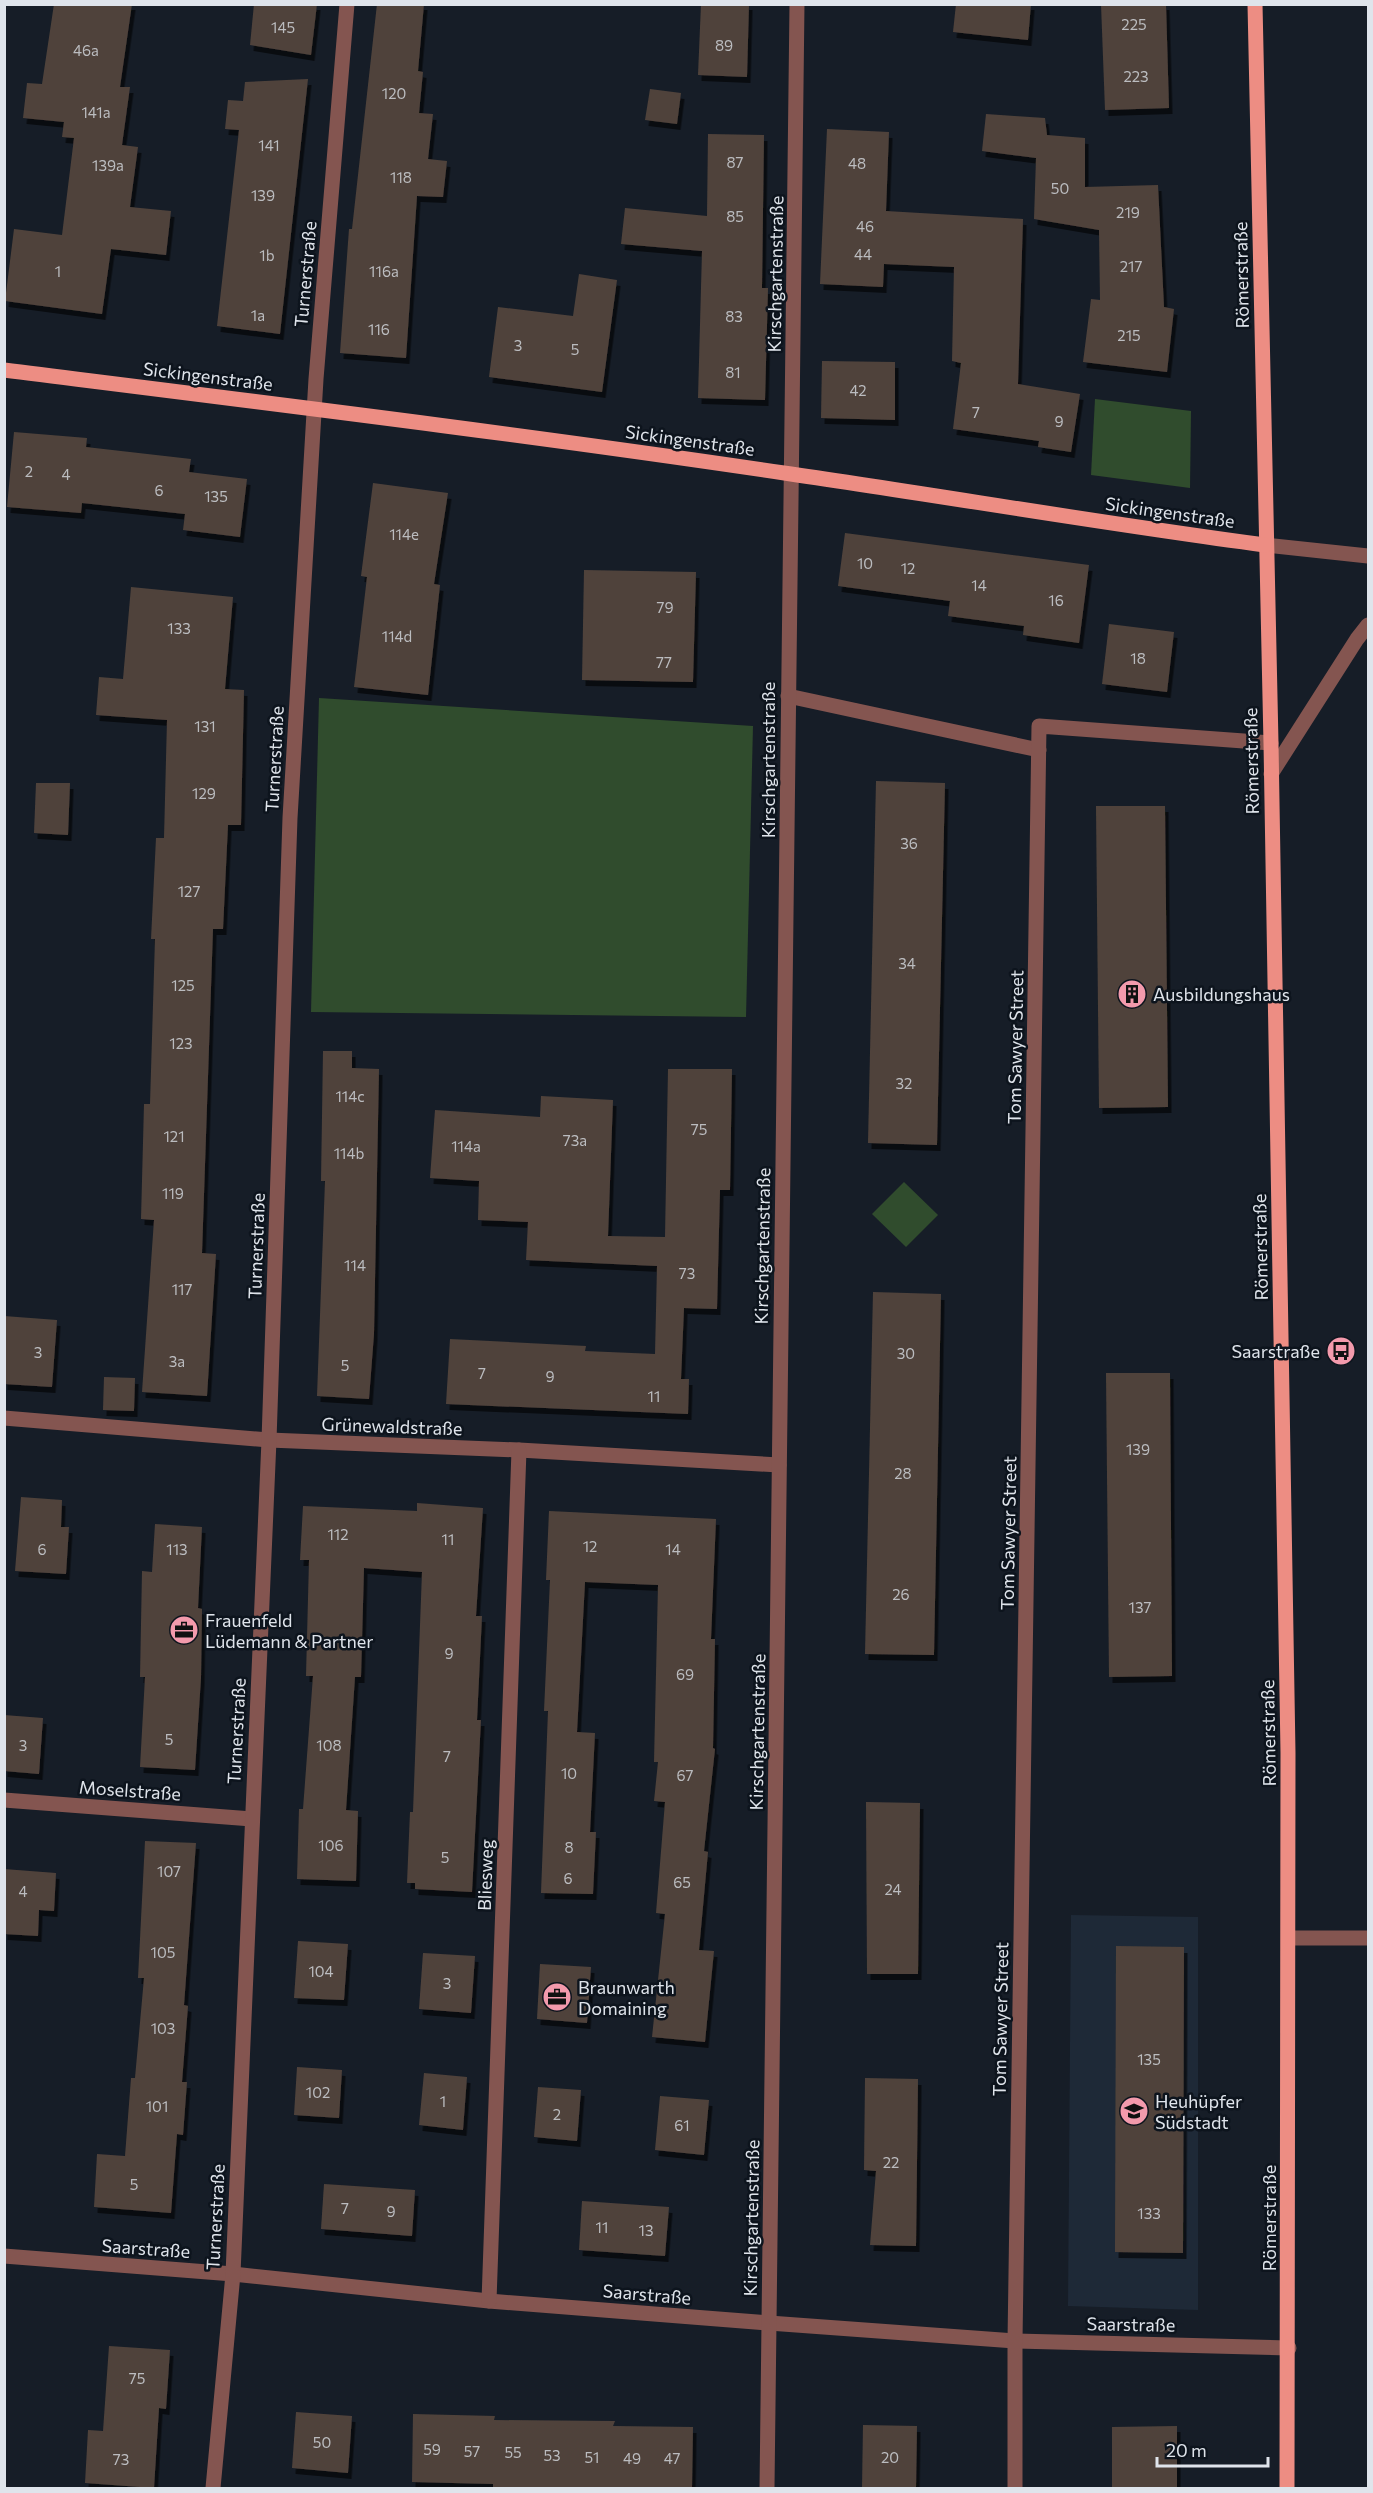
<svg xmlns="http://www.w3.org/2000/svg" width="1373" height="2493" font-family="Commissioner,sans-serif">
  <style>
    .built { fill: #1e2937 }
    .green { fill: #304c2d }
    .building { fill: #4f423b; filter: url(#shadow) }
    .lines { fill: none; stroke-linecap: round; stroke-linejoin: round }
    .minor { stroke: #845550; stroke-width: 15 }
    .major { stroke: #ed8d83; stroke-width: 15 }
    .labels { text-anchor: middle; dominant-baseline: central; stroke-width: 5; stroke-linejoin: round; paint-order: stroke }
    .number-label { font-size: 15px; fill: #bbbcbf }
    .street-label { font-size: 18px; fill: #dfe4eb; stroke: #0d141d }
    .poi-label { font-size: 18px; fill: #dfe4eb; stroke: #0d141d; text-anchor: start }
  </style>
  <defs>
    <filter id="shadow"><feDropShadow dx="3.5" dy="6" stdDeviation="0" flood-color="#0009"/></filter>
  </defs>
  <rect width="100%" height="100%" fill="#161d27"/>
  <path class="built" d="M1071 1915 1198 1917V2310L1068 2306Z"/>
  <g class="green">
    <path d="M1095 399 1191 411 1190 488 1091 475Z"/>
    <path d="M319 698 753 726 746 1017 311 1012Z"/>
    <path d="M904 1182 938 1215 906 1247 872 1214Z"/>
  </g>
  <g class="building">
    <path d="M54 4H132L120 87H130L122 145 138 147 130 207 171 211 166 255 111 249 102 314 5 301 14 229 62 235 74 138 62 137 64 122 23 118 27 83 42 84Z"/>
    <path d="M254 4H317L311 55 250 45Z"/>
    <path d="M377 4H424L418 71 423 72 419 113 433 114 428 159 447 161 443 197 417 196 406 358 340 353 349 229H352Z"/>
    <path d="M701 4H749L747 77 698 75Z"/>
    <path d="M956 4H1031L1028 40 953 32Z"/>
    <path d="M1101 4H1166L1169 108 1105 110Z"/>
    <path d="M308 79 280 334 217 326 239 130 225 129 228 100 243 101 245 82Z"/>
    <path d="M650 89 681 93 677 124 645 120Z"/>
    <path d="M986 114 1045 118 1047 135 1085 138V187L1158 185 1164 307 1174 309 1167 372 1083 362 1091 299 1100 300 1099 230 1034 219 1036 158 982 151Z"/>
    <path d="M827 129 889 132 886 211 1023 219 1018 384 1080 394 1071 452 1038 447 1039 441 953 429 961 363 952 361 954 267 884 264 883 287 820 284Z"/>
    <path d="M708 134 764 135 762 288H768L765 400 698 398 702 251 621 244 625 208 707 216Z"/>
    <path d="M579 274 617 280 602 392 489 377 498 307 573 316Z"/>
    <path d="M822 361 895 362V420L821 418Z"/>
    <path d="M14 432 87 438 86 447 191 459 189 472 247 479 240 537 183 530 185 514 82 503 81 513 7 507Z"/>
    <path d="M373 483 448 493 434 584 440 585 428 695 354 687 367 577 361 576Z"/>
    <path d="M845 533 1089 565 1079 643 1023 635 1024 626 948 616 950 601 838 586Z"/>
    <path d="M584 570 696 572 693 682 582 680Z"/>
    <path d="M131 587 233 597 225 689 244 690 241 825H228L223 929H213L202 1253 216 1254 207 1396 142 1392 154 1220 141 1219 144 1104H150L155 939H151L156 838H164L167 720 96 715 99 677 123 679Z"/>
    <path d="M1109 624 1174 632 1167 692 1102 684Z"/>
    <path d="M876 781 945 783 937 1145 868 1143Z"/>
    <path d="M36 783H70L68 835 34 833Z"/>
    <path d="M1096 806H1165L1168 1107 1099 1108Z"/>
    <path d="M323 1051H352V1068L379 1069 374 1334 369 1399 317 1396 325 1181H321Z"/>
    <path d="M668 1069H732L730 1190H720L717 1309 684 1308 681 1379H689L688 1414 446 1404 450 1339 586 1346 585 1351 655 1354 657 1266 526 1260 528 1222 478 1220 479 1181 430 1178 435 1110 540 1117 541 1096 613 1100 608 1236 665 1237Z"/>
    <path d="M873 1292 941 1294 934 1655 865 1654Z"/>
    <path d="M4 1316 57 1320 52 1387 4 1384Z"/>
    <path d="M1106 1373H1170L1172 1676 1109 1677Z"/>
    <path d="M104 1377 135 1378 134 1411 103 1410Z"/>
    <path d="M21 1497 62 1500 61 1527H69L66 1574 15 1571Z"/>
    <path d="M417 1503 483 1508 476 1616H482L477 1720H481L472 1892 415 1889V1883H407L410 1812H413L422 1572 364 1568 361 1677H355L346 1810 358 1811 356 1881 297 1879 299 1809H303L313 1676H306L309 1560H300L303 1506 417 1511Z"/>
    <path d="M549 1511 716 1519 711 1639H715L713 1748 715 1749 704 1851 708 1852 699 1950 714 1951 705 2042 652 2037 665 1914 656 1913 665 1802 654 1801 658 1762H654L658 1585 585 1582 577 1732 595 1733 590 1832H596L593 1894 541 1893 548 1711H544L550 1580H546Z"/>
    <path d="M155 1524 202 1527 198 1608 202 1609 201 1678 195 1770 140 1767 145 1677H140L142 1571 152 1572Z"/>
    <path d="M4 1715 43 1718 39 1774 4 1771Z"/>
    <path d="M866 1802 920 1803 918 1974H867Z"/>
    <path d="M145 1841 196 1843 184 2005 188 2006 182 2082H187L183 2135 177 2134 171 2213 94 2207 97 2154 125 2156 131 2078H135L144 1978H138Z"/>
    <path d="M4 1869 56 1873 54 1911 39 1910 38 1936 4 1934Z"/>
    <path d="M298 1941 348 1944 344 2000 294 1998Z"/>
    <path d="M1116 1946 1184 1947 1183 2253 1115 2252Z"/>
    <path d="M423 1953 475 1956 471 2013 419 2009Z"/>
    <path d="M540 1964 591 1967 587 2023 537 2019Z"/>
    <path d="M297 2067 342 2070 339 2118 294 2115Z"/>
    <path d="M424 2073 467 2077 463 2130 419 2125Z"/>
    <path d="M865 2078 918 2079 916 2246 870 2245 876 2171 864 2170Z"/>
    <path d="M538 2087 581 2090 577 2141 534 2137Z"/>
    <path d="M660 2096 709 2100 704 2155 655 2150Z"/>
    <path d="M324 2184 415 2190 412 2236 321 2229Z"/>
    <path d="M582 2201 669 2207 665 2256 579 2250Z"/>
    <path d="M109 2346 170 2350 166 2409 159 2408 154 2488 85 2483 88 2430 103 2431Z"/>
    <path d="M296 2412 352 2416 348 2473 292 2468Z"/>
    <path d="M413 2414 495 2416 494 2420 615 2421 613 2426 693 2427 692 2488H493V2484L412 2482Z"/>
    <path d="M863 2425 917 2426 916 2488H862Z"/>
    <path d="M1177 2426V2488H1112V2427Z"/>
  </g>
  <g class="lines">
    <g class="minor">
      <path d="M1265 545 1368 556"/>
      <path d="M788 696 1039 750"/>
      <path d="M1271 774 1357 639 1368 625"/>
      <path d="M4 1418 269 1440 519 1450 779 1465"/>
      <path d="M4 1800 252 1819"/>
      <path d="M1290 1938H1368"/>
      <path d="M4 2256 233 2274 489 2301 769 2323 1015 2341 1289 2348"/>
      <path d="M489 2301 519 1450"/>
      <path d="M213 2488 233 2274 269 1440 290 818 316 379 347 4"/>
      <path d="M767 2488 797 4"/>
      <path d="M1015 2488V2341L1039 726 1271 743"/>
    </g>
    <g class="major">
      <path d="M1255 4 1271 743 1288 1753 1287 2488"/>
      <path d="M4 370C267 403 529 435 791 474 949 497 1106 524 1265 545"/>
    </g>
  </g>
  <defs>
    <g id="building-disc" transform="scale(1.5)"><circle r="9.5" fill="#f39aac" stroke="#0d141d"/><path d="M-4-6H4V6H1V3H-1V6H-4ZM-2.5-4.3h1.7v1.8h-1.7ZM.8-4.3h1.7v1.8H.8ZM-2.5-1h1.7V.8h-1.7ZM.8-1h1.7V.8H.8Z" fill="#111"/></g>
    <g id="bus-disc" transform="scale(1.5)"><circle r="9.5" fill="#f39aac" stroke="#0d141d"/><path d="M-5-6H5V4H4V6H2V4H-2V6H-4V4H-5ZM-3.5-4V0h7V-4ZM-3.5 1.2v1.5H-2V1.2ZM2 1.2v1.5H3.5V1.2Z" fill="#111"/></g>
    <g id="office-disc" transform="scale(1.5)"><circle r="9.5" fill="#f39aac" stroke="#0d141d"/><path d="M-6-3h4V-5.5h4V-3h4V5H-6ZM-1-4.5V-3h2v-1.5ZM-6 0V1H6V0Z" fill="#111"/></g>
    <g id="school-disc" transform="scale(1.5)"><circle r="9.5" fill="#f39aac" stroke="#0d141d"/><path d="M0-5L7-2L0 1L-7-2ZM-4 1L0 2.5L4 1V4Q0 6-4 4Z" fill="#111"/></g>
  </defs>
  <g fill-rule="evenodd">
    <use href="#building-disc" x="1132" y="994"/>
    <use href="#bus-disc" x="1341" y="1351"/>
    <use href="#office-disc" x="184" y="1630"/>
    <use href="#office-disc" x="557" y="1997"/>
    <use href="#school-disc" x="1134" y="2111"/>
  </g>
  <g class="labels">
    <g class="number-label">
      <text x="1134" y="24">225</text>
      <text x="283" y="27">145</text>
      <text x="724" y="45">89</text>
      <text x="86" y="50">46a</text>
      <text x="1136" y="76">223</text>
      <text x="394" y="93">120</text>
      <text x="96" y="112">141a</text>
      <text x="269" y="145">141</text>
      <text x="735" y="162">87</text>
      <text x="857" y="163">48</text>
      <text x="108" y="165">139a</text>
      <text x="401" y="177">118</text>
      <text x="1060" y="188">50</text>
      <text x="263" y="195">139</text>
      <text x="1128" y="212">219</text>
      <text x="735" y="216">85</text>
      <text x="865" y="226">46</text>
      <text x="863" y="254">44</text>
      <text x="267" y="255">1b</text>
      <text x="1131" y="266">217</text>
      <text x="58" y="271">1</text>
      <text x="384" y="271">116a</text>
      <text x="258" y="315">1a</text>
      <text x="734" y="316">83</text>
      <text x="379" y="329">116</text>
      <text x="1129" y="335">215</text>
      <text x="518" y="345">3</text>
      <text x="575" y="349">5</text>
      <text x="733" y="372">81</text>
      <text x="858" y="390">42</text>
      <text x="976" y="412">7</text>
      <text x="1059" y="421">9</text>
      <text x="29" y="471">2</text>
      <text x="66" y="474">4</text>
      <text x="159" y="490">6</text>
      <text x="216" y="496">135</text>
      <text x="404" y="534">114e</text>
      <text x="865" y="563">10</text>
      <text x="908" y="568">12</text>
      <text x="979" y="585">14</text>
      <text x="1056" y="600">16</text>
      <text x="665" y="607">79</text>
      <text x="179" y="628">133</text>
      <text x="397" y="636">114d</text>
      <text x="1138" y="658">18</text>
      <text x="664" y="662">77</text>
      <text x="205" y="726">131</text>
      <text x="204" y="793">129</text>
      <text x="909" y="843">36</text>
      <text x="189" y="891">127</text>
      <text x="907" y="963">34</text>
      <text x="183" y="985">125</text>
      <text x="181" y="1043">123</text>
      <text x="904" y="1083">32</text>
      <text x="350" y="1096">114c</text>
      <text x="699" y="1129">75</text>
      <text x="174" y="1136">121</text>
      <text x="575" y="1140">73a</text>
      <text x="466" y="1146">114a</text>
      <text x="349" y="1153">114b</text>
      <text x="173" y="1193">119</text>
      <text x="355" y="1265">114</text>
      <text x="687" y="1273">73</text>
      <text x="182" y="1289">117</text>
      <text x="38" y="1352">3</text>
      <text x="906" y="1353">30</text>
      <text x="177" y="1361">3a</text>
      <text x="345" y="1365">5</text>
      <text x="482" y="1373">7</text>
      <text x="550" y="1376">9</text>
      <text x="654" y="1396">11</text>
      <text x="1138" y="1449">139</text>
      <text x="903" y="1473">28</text>
      <text x="338" y="1534">112</text>
      <text x="448" y="1539">11</text>
      <text x="590" y="1546">12</text>
      <text x="42" y="1549">6</text>
      <text x="177" y="1549">113</text>
      <text x="673" y="1549">14</text>
      <text x="901" y="1594">26</text>
      <text x="1140" y="1607">137</text>
      <text x="449" y="1653">9</text>
      <text x="685" y="1674">69</text>
      <text x="169" y="1739">5</text>
      <text x="23" y="1745">3</text>
      <text x="329" y="1745">108</text>
      <text x="447" y="1756">7</text>
      <text x="569" y="1773">10</text>
      <text x="685" y="1775">67</text>
      <text x="331" y="1845">106</text>
      <text x="569" y="1847">8</text>
      <text x="445" y="1857">5</text>
      <text x="169" y="1871">107</text>
      <text x="568" y="1878">6</text>
      <text x="682" y="1882">65</text>
      <text x="893" y="1889">24</text>
      <text x="23" y="1891">4</text>
      <text x="163" y="1952">105</text>
      <text x="321" y="1971">104</text>
      <text x="447" y="1983">3</text>
      <text x="163" y="2028">103</text>
      <text x="1149" y="2059">135</text>
      <text x="318" y="2092">102</text>
      <text x="443" y="2101">1</text>
      <text x="157" y="2106">101</text>
      <text x="557" y="2114">2</text>
      <text x="682" y="2125">61</text>
      <text x="891" y="2162">22</text>
      <text x="134" y="2184">5</text>
      <text x="345" y="2208">7</text>
      <text x="391" y="2211">9</text>
      <text x="1149" y="2213">133</text>
      <text x="602" y="2227">11</text>
      <text x="646" y="2230">13</text>
      <text x="137" y="2378">75</text>
      <text x="322" y="2442">50</text>
      <text x="432" y="2449">59</text>
      <text x="472" y="2451">57</text>
      <text x="513" y="2452">55</text>
      <text x="552" y="2455">53</text>
      <text x="592" y="2457">51</text>
      <text x="890" y="2457">20</text>
      <text x="632" y="2458">49</text>
      <text x="672" y="2458">47</text>
      <text x="121" y="2459">73</text>
    </g>
    <g class="street-label">
      <text transform="translate(305 274) rotate(-85)">Turnerstraße</text>
      <text transform="translate(775 274) rotate(-89)">Kirschgartenstraße</text>
      <text transform="translate(1241 275) rotate(-91)">Römerstraße</text>
      <text transform="translate(208 376) rotate(7)">Sickingenstraße</text>
      <text transform="translate(690 440) rotate(8)">Sickingenstraße</text>
      <text transform="translate(1170 512) rotate(8)">Sickingenstraße</text>
      <text transform="translate(274 759) rotate(-87)">Turnerstraße</text>
      <text transform="translate(768 760) rotate(-90)">Kirschgartenstraße</text>
      <text transform="translate(1251 761) rotate(-91)">Römerstraße</text>
      <text transform="translate(1015 1047) rotate(-89)">Tom Sawyer Street</text>
      <text transform="translate(256 1246) rotate(-88)">Turnerstraße</text>
      <text transform="translate(762 1246) rotate(-89)">Kirschgartenstraße</text>
      <text transform="translate(1260 1247) rotate(-91)">Römerstraße</text>
      <text transform="translate(392 1426) rotate(2)">Grünewaldstraße</text>
      <text transform="translate(1008 1533) rotate(-89)">Tom Sawyer Street</text>
      <text transform="translate(236 1731) rotate(-87)">Turnerstraße</text>
      <text transform="translate(757 1732) rotate(-89)">Kirschgartenstraße</text>
      <text transform="translate(1268 1733) rotate(-91)">Römerstraße</text>
      <text transform="translate(130 1790) rotate(4)">Moselstraße</text>
      <text transform="translate(485 1875) rotate(-88)">Bliesweg</text>
      <text transform="translate(1000 2019) rotate(-89)">Tom Sawyer Street</text>
      <text transform="translate(215 2217) rotate(-87)">Turnerstraße</text>
      <text transform="translate(751 2218) rotate(-89)">Kirschgartenstraße</text>
      <text transform="translate(1269 2218) rotate(-90)">Römerstraße</text>
      <text transform="translate(146 2248) rotate(4)">Saarstraße</text>
      <text transform="translate(647 2294) rotate(5)">Saarstraße</text>
      <text transform="translate(1131 2324) rotate(1)">Saarstraße</text>
    </g>
    <g class="poi-label">
      <text x="1153" y="994">Ausbildungshaus</text>
      <text x="1320" y="1351" text-anchor="end">Saarstraße</text>
      <text x="205" y="1620">Frauenfeld<tspan x="205" dy="21">Lüdemann &amp; Partner</tspan></text>
      <text x="578" y="1987">Braunwarth<tspan x="578" dy="21">Domaining</tspan></text>
      <text x="1155" y="2101">Heuhüpfer<tspan x="1155" dy="21">Südstadt</tspan></text>
    </g>
  </g>
  <rect width="1373" height="2493" fill="none" stroke="#dfe4eb" stroke-width="12"/>
  <path d="M1157 2457v9h111v-9" fill="none" stroke="#dfe4eb" stroke-width="3"/>
  <text x="1166" y="2457" font-size="18" fill="#dfe4eb" stroke="#0d141d" stroke-width="4.5" paint-order="stroke">20 m</text>
</svg>
